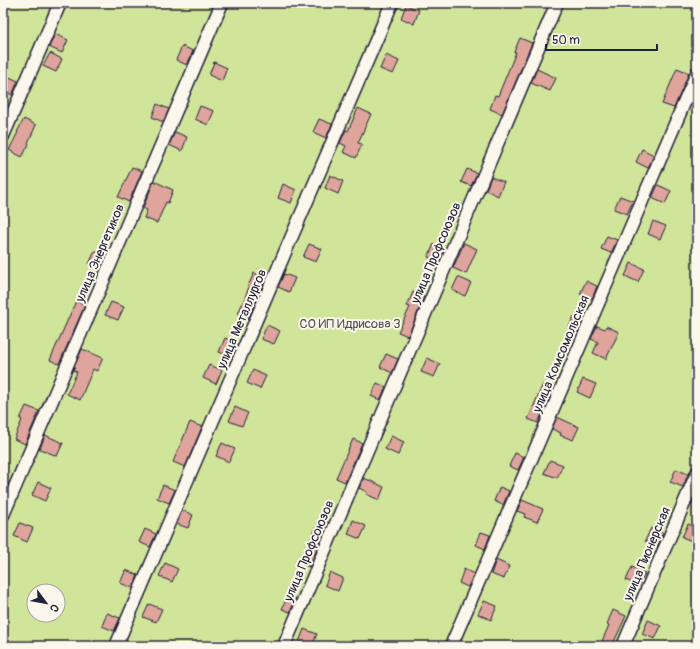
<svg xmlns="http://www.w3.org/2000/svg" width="700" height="649" font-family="Pangolin,sans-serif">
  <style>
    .green { fill: #d0e59a; stroke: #79846a; fill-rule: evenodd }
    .building { fill: #dfa59c; stroke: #22223b }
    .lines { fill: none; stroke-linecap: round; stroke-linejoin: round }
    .minor-casing { stroke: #22223b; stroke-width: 15 }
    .minor { stroke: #fbf7ec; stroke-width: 12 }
    .labels { text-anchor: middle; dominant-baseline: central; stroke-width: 4; stroke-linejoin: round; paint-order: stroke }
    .street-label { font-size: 13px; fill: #22223b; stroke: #fbf7ec }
    .park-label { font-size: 13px; fill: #4e5353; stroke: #fbf7ec }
  </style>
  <rect width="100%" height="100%" fill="#f3ded4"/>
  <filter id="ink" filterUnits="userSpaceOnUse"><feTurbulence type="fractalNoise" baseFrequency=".025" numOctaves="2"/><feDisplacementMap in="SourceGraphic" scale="8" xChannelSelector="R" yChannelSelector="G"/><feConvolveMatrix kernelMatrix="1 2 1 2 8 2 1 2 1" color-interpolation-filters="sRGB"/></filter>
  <g filter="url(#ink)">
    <path class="green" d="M3 3H697V646H3ZM34 591H58V615H34Z"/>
    <g class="building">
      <path d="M406 5 419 10 414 24 401 18Z"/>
      <path d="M55 34 68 40 62 53 49 47Z"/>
      <path d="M520 38 532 43 502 114 490 109 495 95 498 96 516 52H514Z"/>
      <path d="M182 46 193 51 187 65 176 60Z"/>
      <path d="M50 53 62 59 56 72 43 66Z"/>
      <path d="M386 55 399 61 393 74 380 69Z"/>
      <path d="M214 62 227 68 222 81 209 75Z"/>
      <path d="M677 68 689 73 674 108 662 104Z"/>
      <path d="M537 69 556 78 550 91 531 83Z"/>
      <path d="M3 74 18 81 12 95 3 90Z"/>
      <path d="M157 104 169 109 163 122 152 117Z"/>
      <path d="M200 106 214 111 208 125 195 119Z"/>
      <path d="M358 108 371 114 358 143 362 144 356 158 343 152 346 146 340 143 346 130 348 131Z"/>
      <path d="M24 119 36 125 28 143 29 144 22 157 9 150 18 132H17Z"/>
      <path d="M319 119 332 124 326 138 313 132Z"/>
      <path d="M175 132 187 137 182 151 169 145Z"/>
      <path d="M642 149 654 155 648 168 636 162Z"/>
      <path d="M132 167 142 171 129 202 118 197Z"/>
      <path d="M467 169 477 173 471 186 461 182Z"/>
      <path d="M330 175 343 181 338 194 325 188Z"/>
      <path d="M491 177 504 182 498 196 486 190Z"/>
      <path d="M154 181 173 190 168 203 166 202 157 223 144 218 147 210 143 208Z"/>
      <path d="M283 184 296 190 291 203 278 198Z"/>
      <path d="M658 185 671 191 665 204 652 198Z"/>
      <path d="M620 196 633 201 627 214 614 209Z"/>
      <path d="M653 221 666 226 660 239 648 234Z"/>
      <path d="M607 236 617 240 611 253 601 249Z"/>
      <path d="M464 243 477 249 466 274 453 268Z"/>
      <path d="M309 244 322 249 316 262 303 257Z"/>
      <path d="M434 244 445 249 439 262 428 257Z"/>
      <path d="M95 251 106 256 100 269 89 264Z"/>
      <path d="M631 263 644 269 638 282 625 276Z"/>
      <path d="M254 273 266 278 248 319 238 314 249 287 248 286Z"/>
      <path d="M284 274 295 278 289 292 278 287Z"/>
      <path d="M458 277 471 283 465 296 452 290Z"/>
      <path d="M586 281 597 286 592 299 580 294Z"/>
      <path d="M413 292 424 297 408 336 398 332 410 307 407 306Z"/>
      <path d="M76 301 85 305 59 364 50 360Z"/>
      <path d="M111 302 124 307 118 320 105 315Z"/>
      <path d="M574 316 583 320 577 333 568 329Z"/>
      <path d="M267 325 280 331 274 344 261 339Z"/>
      <path d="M597 326 605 329 606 326 619 332 606 359 593 353 598 342 591 339Z"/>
      <path d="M225 338 238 344 232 357 219 352Z"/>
      <path d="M82 349 103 358 97 371 93 369 80 400 67 394 77 372 73 370Z"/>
      <path d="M386 354 398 359 392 373 380 367Z"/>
      <path d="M427 358 440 364 434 377 421 372Z"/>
      <path d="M209 365 222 370 216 384 203 378Z"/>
      <path d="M253 370 266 376 260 389 247 383Z"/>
      <path d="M583 379 596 384 590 398 577 392Z"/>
      <path d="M377 383 386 387 380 400 371 396Z"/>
      <path d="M543 384 553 389 538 423 528 419Z"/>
      <path d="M26 406 39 411 25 444 14 439 22 420 20 419Z"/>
      <path d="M235 407 248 413 242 426 229 421Z"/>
      <path d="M557 417 579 427 573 440 560 435 561 433 552 429Z"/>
      <path d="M190 422 202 427 185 467 173 462Z"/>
      <path d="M45 435 63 443 57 456 40 449Z"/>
      <path d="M391 436 404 442 398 455 385 449Z"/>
      <path d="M353 439 362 443 345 482 336 478Z"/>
      <path d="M222 443 235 449 229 462 216 456Z"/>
      <path d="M515 453 524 457 518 470 509 466Z"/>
      <path d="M550 460 563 465 557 478 544 473Z"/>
      <path d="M676 469 688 474 683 487 670 482Z"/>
      <path d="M364 478 384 487 379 500 366 494 367 492 359 488Z"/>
      <path d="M38 482 51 488 45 501 32 495Z"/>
      <path d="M163 485 175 490 169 503 157 498Z"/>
      <path d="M500 487 509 491 503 505 494 501Z"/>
      <path d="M522 500 543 509 537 522 524 517 525 514 517 511Z"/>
      <path d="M182 510 193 515 188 528 177 524Z"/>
      <path d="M320 519 328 522 309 567 300 563Z"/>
      <path d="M353 520 366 526 360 539 348 534Z"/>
      <path d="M20 523 33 528 27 542 14 536Z"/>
      <path d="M688 524 697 528V543L682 537Z"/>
      <path d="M651 528 663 533 657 547 645 541Z"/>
      <path d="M145 529 156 534 150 547 139 542Z"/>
      <path d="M481 532 490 535 485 549 476 545Z"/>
      <path d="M496 560 509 566 504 579 491 574Z"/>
      <path d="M165 563 178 569 172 582 159 576Z"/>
      <path d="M632 567 645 573 639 586 626 580Z"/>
      <path d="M464 569 474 574 468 587 459 583Z"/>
      <path d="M126 570 138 575 133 588 120 583Z"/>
      <path d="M330 572 343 578 338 591 325 585Z"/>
      <path d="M288 595 296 599 290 612 282 609Z"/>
      <path d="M484 601 497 606 491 620 478 614Z"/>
      <path d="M149 604 162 609 156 622 143 617Z"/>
      <path d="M613 610 626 616 612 646H600L609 625 607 624Z"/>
      <path d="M107 613 120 618 114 631 102 626Z"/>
      <path d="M648 620 661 626 655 639 642 634Z"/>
      <path d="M304 629 317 634 312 646H308L299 642Z"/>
    </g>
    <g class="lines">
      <g class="minor-casing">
        <g id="minor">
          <path d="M3 136 60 3"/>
          <path d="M3 515 222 3"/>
          <path d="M116 646 392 3"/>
          <path d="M284 646 557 3"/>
          <path d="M451 646 697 73"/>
          <path d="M623 646 697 473"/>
        </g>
      </g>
      <use href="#minor" class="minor"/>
    </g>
  </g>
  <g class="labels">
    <g class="street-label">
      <text transform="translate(100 253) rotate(-67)">улица Энергетиков</text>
      <text transform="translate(436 253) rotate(-67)">улица Профсоюзов</text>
      <text transform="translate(242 319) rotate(-67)">улица Металлургов</text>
      <text transform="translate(561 354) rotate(-67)">улица Комсомольская</text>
      <text transform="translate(309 551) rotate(-67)">улица Профсоюзов</text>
      <text transform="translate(647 554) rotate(-67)">улица Пионерская</text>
    </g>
    <g class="park-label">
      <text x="350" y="324">СО ИП Идрисова 3</text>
    </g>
  </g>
  <rect width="700" height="649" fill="none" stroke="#fbf7ec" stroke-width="16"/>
  <rect x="8" y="8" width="684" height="633" fill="none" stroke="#22223b" stroke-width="1.5" filter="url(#ink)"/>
  <g transform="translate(46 603) rotate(122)"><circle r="19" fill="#fbf7ec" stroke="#a4a2a5"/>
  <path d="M0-3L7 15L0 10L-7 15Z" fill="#22223b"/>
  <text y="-6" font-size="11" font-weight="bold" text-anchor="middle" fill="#22223b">С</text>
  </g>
  <path d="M546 44v6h111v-6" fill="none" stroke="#22223b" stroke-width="2"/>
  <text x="552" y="44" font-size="12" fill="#22223b" stroke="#fbf7ec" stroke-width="3" paint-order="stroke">50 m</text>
</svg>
